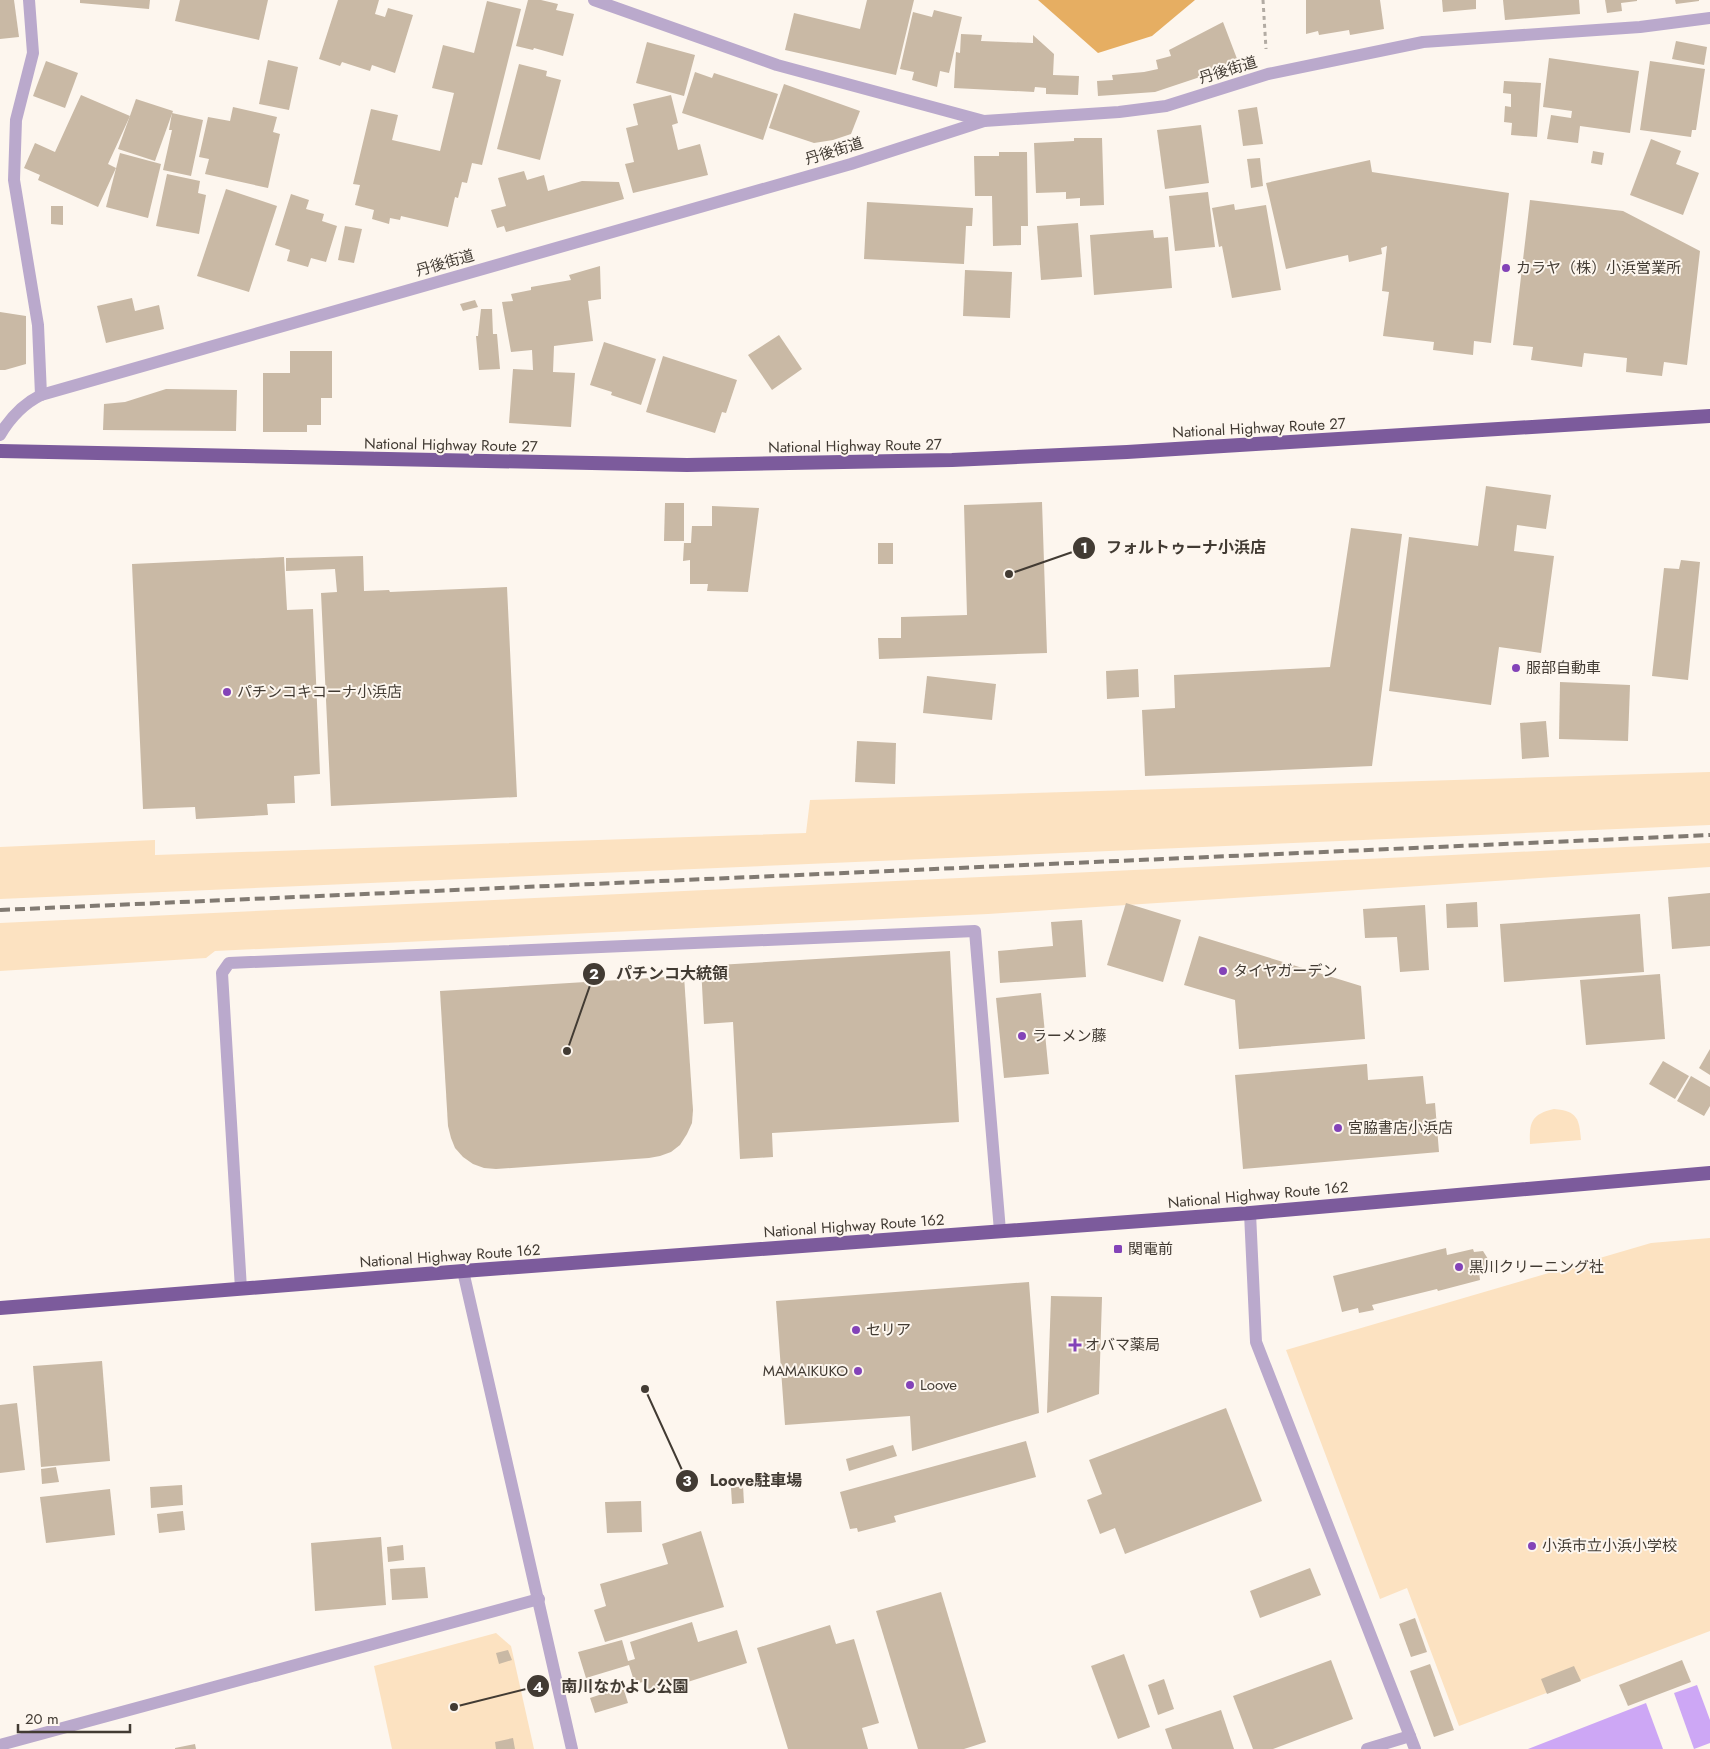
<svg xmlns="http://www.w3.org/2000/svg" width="1710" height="1749" font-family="Jost,'Noto Sans JP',sans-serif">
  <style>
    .green { fill: #fce2c1 }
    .forest { fill: #e6ae62 }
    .water { fill: #cda7f5 }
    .building { fill: #c9b9a5 }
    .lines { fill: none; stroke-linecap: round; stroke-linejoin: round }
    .path { stroke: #b2aba3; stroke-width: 3; stroke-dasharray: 4 4; stroke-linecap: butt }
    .service { stroke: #baa9cc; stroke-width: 12 }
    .minor { stroke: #baa9cc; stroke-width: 12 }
    .trunk { stroke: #7c5b9c; stroke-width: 14 }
    .rail { stroke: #817a72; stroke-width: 4; stroke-dasharray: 10 5; stroke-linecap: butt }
    .poi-dot { fill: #8343b8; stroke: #fdf6ee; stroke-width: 2 }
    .labels { text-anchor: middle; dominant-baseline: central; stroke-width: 4; stroke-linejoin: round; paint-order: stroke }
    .street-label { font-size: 15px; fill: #423b33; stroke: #fdf6ee }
    .poi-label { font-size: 15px; fill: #423b33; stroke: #fdf6ee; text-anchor: start }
    .leader { fill: none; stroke: #423b33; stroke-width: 2 }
    .callout-dot { fill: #423b33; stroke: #fdf6ee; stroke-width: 2 }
    .mark-label { font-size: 15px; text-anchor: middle; font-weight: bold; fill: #fff }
    .callout-label { font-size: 16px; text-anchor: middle; font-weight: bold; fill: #423b33; stroke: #fdf6ee; stroke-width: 4; stroke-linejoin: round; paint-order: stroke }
  </style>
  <rect width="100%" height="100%" fill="#fdf6ee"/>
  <g class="green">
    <path d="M1710 772V825L0 899V847L155 840V855L806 833 810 800Z"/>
    <path d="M1710 843V867L988 914 215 951 206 958 0 971V923Z"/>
    <path d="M1554 1109C1578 1111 1579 1119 1581 1140L1530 1144C1529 1123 1531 1114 1554 1109Z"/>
    <path d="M1710 1238V1631L1459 1726 1407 1588 1380 1599 1286 1350 1651 1243Z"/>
    <path d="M496 1633 511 1646 534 1749H392L374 1666Z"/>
  </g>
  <path class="forest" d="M1038 0H1195L1152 36 1098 53Z"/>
  <g class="water">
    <path d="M1697 1685 1710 1720V1743L1694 1749 1674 1693Z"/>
    <path d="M1646 1703 1663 1749H1528Z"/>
  </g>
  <g class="building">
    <path d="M0 0H14L19 37 0 39Z"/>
    <path d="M80 0H150L149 9 80 3Z"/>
    <path d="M180 0H268L259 40 175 21Z"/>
    <path d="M338 0H379L375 14 385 17 388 8 413 15 395 73 372 65 370 71 342 62 340 66 319 59Z"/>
    <path d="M528 0H541L558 4 556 10 574 14 563 56 534 48 533 50 516 46Z"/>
    <path d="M867 0H914L896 75 785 50 794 13 860 29Z"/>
    <path d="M1306 0H1380L1384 29 1350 35 1349 30 1319 35 1318 31 1306 34Z"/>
    <path d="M1442 0H1476V9L1443 12Z"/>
    <path d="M1503 0H1579L1580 14 1505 20Z"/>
    <path d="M1605 0H1637V1L1621 3 1622 11 1607 13Z"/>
    <path d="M1675 0H1699V1L1676 4Z"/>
    <path d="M487 1 521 9 482 165 472 163 467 183 462 182 458 198 455 197 448 227 401 216 400 220 390 218 389 224 372 219 374 210 355 205 360 185 353 184 371 109 398 115 392 140 440 151 454 93 432 88 443 45 474 53Z"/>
    <path d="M934 10 962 17 949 73 940 71 937 87 912 80 914 72 900 69 913 12 932 17Z"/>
    <path d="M1223 22 1239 64 1155 92 1098 96 1097 81 1113 80 1112 75 1144 72 1158 69 1156 60 1171 56 1169 50Z"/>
    <path d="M961 34 982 35 981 41 1033 43V35L1054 54 1053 75 1079 76 1078 95 1046 94V88L1035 87 1034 92 954 88 956 52 960 53Z"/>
    <path d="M1676 41 1707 47 1704 65 1672 59Z"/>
    <path d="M647 42 695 55 684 96 636 83Z"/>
    <path d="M1549 58 1639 71 1630 133 1580 126 1578 143 1547 139 1551 115 1571 118 1572 111 1543 107Z"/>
    <path d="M268 60 298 67 289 110 259 104Z"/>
    <path d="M46 61 78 73 65 108 33 96Z"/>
    <path d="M1650 61 1705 69 1696 130H1692L1691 137 1640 130Z"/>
    <path d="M519 64 547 71 546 76 561 80 540 160 497 149Z"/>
    <path d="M695 72 712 78 714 73 778 94 763 140 682 113Z"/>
    <path d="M1504 81 1541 83 1537 137 1511 135 1512 123 1504 122 1505 106 1511 107V94L1503 93Z"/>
    <path d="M784 84 860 111 851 134 833 140 814 143 769 128Z"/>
    <path d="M81 95 130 116 108 164 116 168 98 207 38 180 40 175 24 168 35 143 55 152Z"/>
    <path d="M671 95 678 123 672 125 678 150 700 144 708 175 633 193 625 164 634 162 626 128 638 125 633 104Z"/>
    <path d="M136 99 173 111 155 161 118 149Z"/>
    <path d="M233 107 277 117 273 132 280 134 268 188 205 174 209 159 199 157 208 117 230 121Z"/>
    <path d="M1257 107 1263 144 1243 146 1238 110Z"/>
    <path d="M172 113 203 120 191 176 163 170 172 130H169Z"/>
    <path d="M1201 125 1209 183 1165 189 1157 130Z"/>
    <path d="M1074 138H1102L1104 205 1080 206V198L1066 199V192L1036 193 1034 143 1074 141Z"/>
    <path d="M1651 139 1681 151 1676 164 1699 173 1683 215 1630 195Z"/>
    <path d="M1593 151 1604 153 1602 165 1591 163Z"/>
    <path d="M999 152H1027L1028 226H1021V245L993 246 992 196H975L974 156H999Z"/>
    <path d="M120 153 161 164 148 218 106 207Z"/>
    <path d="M1260 158 1263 186 1251 188 1247 159Z"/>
    <path d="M1370 160 1372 172 1509 193 1491 343 1474 341 1473 355 1433 350 1434 342 1383 336 1389 292 1382 291 1387 246 1381 248 1382 254 1349 262 1348 255 1286 269 1266 183Z"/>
    <path d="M524 171 527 180 544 175 548 191 582 181 619 182 624 199 506 232 504 226 497 228 491 210 506 206 498 178Z"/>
    <path d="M167 174 200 181 198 193 206 195 199 234 156 226Z"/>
    <path d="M226 189 277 206 249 292 197 276Z"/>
    <path d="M1208 192 1215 247 1175 251 1169 196Z"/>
    <path d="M291 194 309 200 306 209 324 214 322 221 337 226 326 262 311 258 308 267 287 261 290 250 275 245Z"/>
    <path d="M1530 200 1623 211 1700 251 1687 365 1664 362 1662 376 1626 372 1627 358 1584 353 1582 367 1531 360 1533 347 1513 345Z"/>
    <path d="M867 202 973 208 972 226H966L964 264 864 259Z"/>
    <path d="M1234 204 1235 210 1266 205 1281 290 1232 298 1222 246 1219 247 1212 208Z"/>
    <path d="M51 206H63V225L51 224Z"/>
    <path d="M1078 223 1082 277 1041 280 1037 226Z"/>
    <path d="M345 226 362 229 354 263 338 260Z"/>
    <path d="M1153 230 1154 238 1168 237 1172 288 1094 295 1090 235Z"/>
    <path d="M600 266 601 299 588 301 593 341 554 346 553 372 575 373 571 427 509 423 513 369 533 370 532 350 511 352 502 302 513 301 511 294 531 290V287L571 280 569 275Z"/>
    <path d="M965 270 1012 272 1010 318 963 316Z"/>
    <path d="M132 298 135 311 159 305 164 329 106 343 97 306Z"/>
    <path d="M475 300 478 307 463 311 460 304Z"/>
    <path d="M481 309H492L493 334H497L500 369 479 370 476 336H478Z"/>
    <path d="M0 312 26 316V364L5 370H0Z"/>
    <path d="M779 335 802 369 772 390 748 355Z"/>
    <path d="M604 342 656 359 641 405 611 395 612 392 590 385Z"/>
    <path d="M290 351H332V398H321V425H307V432H263V373H290Z"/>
    <path d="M663 356 737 380 726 413 722 412 715 433 646 412Z"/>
    <path d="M166 389 237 390 236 431 103 430 104 404 125 402Z"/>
    <path d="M1486 486 1551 495 1546 529 1517 525 1514 551 1554 556 1541 653 1499 647 1491 705 1389 691 1409 537 1478 546Z"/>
    <path d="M1042 502 1047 653 879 659 878 638H901V617L967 615 964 505Z"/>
    <path d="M665 503H684V541H664Z"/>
    <path d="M712 506 759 508 748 592 707 591 708 584H690V560L683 561 684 543H691L692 526H712Z"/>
    <path d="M1351 528 1402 534 1372 766 1145 776 1142 710 1175 708 1174 675 1330 667Z"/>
    <rect x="878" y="543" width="15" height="21"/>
    <path d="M363 556 364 591 389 590 390 592 507 587 517 797 331 806 321 593 337 592 335 569 286 571V558Z"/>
    <path d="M284 557 287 610 313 609 320 774 294 776 295 803 267 804 268 815 196 819 195 807 143 809 132 564Z"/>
    <path d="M1681 560 1700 562 1688 680 1652 676 1664 568 1679 569Z"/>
    <path d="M1138 669 1139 697 1107 699 1106 671Z"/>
    <path d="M927 676 996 684 992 720 923 713Z"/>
    <path d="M1560 682 1630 685 1628 741 1559 739Z"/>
    <path d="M1546 721 1549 757 1522 759 1520 723Z"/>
    <path d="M857 741 896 743 895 784 855 782Z"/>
    <path d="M1710 893V946L1672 949 1668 897Z"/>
    <path d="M1477 902 1478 927 1447 928 1446 904Z"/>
    <path d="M1126 903 1181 920 1163 982 1107 965Z"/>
    <path d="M1425 905 1429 970 1400 972 1397 937 1365 938 1363 909Z"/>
    <path d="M1640 914 1644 972 1504 982 1500 924Z"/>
    <path d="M1082 920 1086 977 1000 983 998 951 1053 946 1051 922Z"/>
    <path d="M1199 936 1361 986 1365 1039 1239 1049 1235 1000 1184 985Z"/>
    <path d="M950 951 959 1122 772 1133 773 1157 740 1159 733 1022 704 1024 701 966Z"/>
    <path d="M1660 974 1665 1039 1586 1045 1580 980Z"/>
    <path d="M684 976 693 1110 692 1123 687 1134 680 1145 671 1152 660 1156 649 1158 496 1169 484 1168 473 1164 463 1157 455 1148 451 1138 448 1126 440 991Z"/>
    <path d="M1041 993 1049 1074 1004 1078 996 998Z"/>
    <path d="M1710 1049V1075L1699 1068Z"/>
    <path d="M1663 1061 1689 1076 1675 1099 1649 1084Z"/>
    <path d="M1367 1064 1368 1080 1423 1076 1426 1104 1435 1103 1439 1152 1243 1169 1235 1075Z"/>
    <path d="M1691 1076 1710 1087V1106L1704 1116 1677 1101Z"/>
    <path d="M1446 1248 1447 1255 1473 1249 1474 1252 1483 1251 1488 1259 1489 1267 1486 1270 1479 1272 1480 1280 1438 1291 1437 1289 1372 1305 1374 1310 1359 1313 1358 1308 1342 1312 1333 1276Z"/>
    <path d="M1029 1282 1039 1413 912 1451 910 1416 785 1425 776 1301Z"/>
    <path d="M1051 1296 1102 1297 1099 1394 1047 1413Z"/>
    <path d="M102 1361 110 1461 41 1467 33 1366Z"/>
    <path d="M17 1403 25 1470 0 1473V1405Z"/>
    <path d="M1226 1408 1262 1501 1125 1554 1115 1528 1100 1534 1087 1500 1102 1494 1089 1460Z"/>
    <path d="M1026 1441 1036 1477 894 1516 896 1522 858 1532 857 1528 850 1529 840 1492Z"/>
    <path d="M893 1445 897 1456 849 1471 846 1459Z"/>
    <path d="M56 1467 59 1482 42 1484 41 1469Z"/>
    <path d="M182 1485 183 1505 151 1508 150 1487Z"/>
    <path d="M743 1486 744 1503 732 1504 731 1488Z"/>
    <path d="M110 1489 115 1535 46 1543 40 1497Z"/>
    <path d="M641 1501 642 1532 607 1533 605 1502Z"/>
    <path d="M183 1511 185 1530 159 1533 157 1514Z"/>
    <path d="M701 1531 724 1607 605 1642 594 1610 606 1606 600 1584 668 1564 662 1544Z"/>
    <path d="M381 1537 386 1605 315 1611 311 1543Z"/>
    <path d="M403 1545 404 1560 388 1562 387 1547Z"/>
    <path d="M425 1567 428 1598 392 1600 390 1569Z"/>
    <path d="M1310 1568 1321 1595 1260 1618 1250 1591Z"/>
    <path d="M941 1592 986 1742 964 1749H918L876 1611Z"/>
    <path d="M1415 1618 1427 1652 1411 1657 1399 1624Z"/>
    <path d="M692 1622 698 1642 737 1630 747 1663 647 1695 643 1682 635 1684 629 1665 586 1678 578 1652 622 1640 628 1661 635 1659 630 1642Z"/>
    <path d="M830 1625 836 1644 854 1639 879 1723 862 1728 868 1749H788L757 1648Z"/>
    <path d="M508 1650 512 1660 499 1664 496 1653Z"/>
    <path d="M1124 1654 1150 1727 1118 1739 1091 1666Z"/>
    <path d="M1331 1660 1353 1719 1273 1749H1253L1233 1696Z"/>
    <path d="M1682 1660 1691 1682 1628 1706 1619 1685Z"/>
    <path d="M1430 1664 1454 1730 1434 1737 1410 1671Z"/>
    <path d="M1574 1666 1581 1681 1547 1694 1541 1679Z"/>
    <path d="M1164 1679 1174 1709 1158 1715 1148 1685Z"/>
    <path d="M623 1687 628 1703 595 1713 590 1698Z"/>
    <path d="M1221 1710 1234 1749H1172L1165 1729Z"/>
    <path d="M513 1738 515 1749H496L495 1742Z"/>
    <path d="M195 1744 196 1749H175V1748Z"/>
  </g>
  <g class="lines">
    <path class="path" d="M1263 0 1266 49"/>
    <g class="service">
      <path d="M29 0 33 53 16 120 14 180 38 325 41 395"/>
      <path d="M241 1289 222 973 229 963 975 931 1000 1231"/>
    </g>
    <g class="minor">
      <path d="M594 0 777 65 984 121"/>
      <path d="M0 435C10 418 23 404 41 395L851 164 984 121 1119 112 1166 106 1268 74 1423 42 1640 27 1710 18"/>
      <path d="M1250 1213 1256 1342 1415 1749"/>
      <path d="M463 1271 572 1749"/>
      <path d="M0 1745 539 1599"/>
      <path d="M1367 1749 1410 1736"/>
    </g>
    <g class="trunk">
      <path d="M0 451 687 465 952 460 1127 452 1710 416"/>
      <path d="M0 1308 463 1271 1250 1213 1710 1173"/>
    </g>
    <path class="rail" d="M0 910 1710 835"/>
  </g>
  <g class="poi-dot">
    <circle cx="1506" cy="268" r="5"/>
    <circle cx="1516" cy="668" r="5"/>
    <circle cx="227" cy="692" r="5"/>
    <circle cx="1223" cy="971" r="5"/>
    <circle cx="1022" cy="1036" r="5"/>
    <circle cx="1338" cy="1128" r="5"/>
    <rect x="1113" y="1244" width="10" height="10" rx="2.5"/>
    <circle cx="1459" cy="1267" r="5"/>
    <circle cx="856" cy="1330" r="5"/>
    <path d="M1072.5 1337.5h5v5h5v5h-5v5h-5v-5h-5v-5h5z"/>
    <circle cx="858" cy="1371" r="5"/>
    <circle cx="910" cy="1385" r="5"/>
    <circle cx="1532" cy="1546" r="5"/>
  </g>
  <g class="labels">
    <g class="street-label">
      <text transform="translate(1228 70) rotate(-17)">丹後街道</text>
      <text transform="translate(834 151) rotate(-17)">丹後街道</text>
      <text transform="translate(445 263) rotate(-16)">丹後街道</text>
      <text transform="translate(1259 428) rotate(-3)">National Highway Route 27</text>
      <text transform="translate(451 445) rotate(1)">National Highway Route 27</text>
      <text transform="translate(855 446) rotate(-1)">National Highway Route 27</text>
      <text transform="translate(1258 1195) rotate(-5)">National Highway Route 162</text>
      <text transform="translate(854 1226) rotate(-4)">National Highway Route 162</text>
      <text transform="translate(450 1256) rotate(-4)">National Highway Route 162</text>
    </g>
    <g class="poi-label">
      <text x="1516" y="268">カラヤ（株）小浜営業所</text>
      <text x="1526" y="668">服部自動車</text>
      <text x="237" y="692">パチンコキコーナ小浜店</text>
      <text x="1233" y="971">タイヤガーデン</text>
      <text x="1032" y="1036">ラーメン藤</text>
      <text x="1348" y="1128">宮脇書店小浜店</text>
      <text x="1128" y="1249">関電前</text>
      <text x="1469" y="1267">黒川クリーニング社</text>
      <text x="866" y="1330">セリア</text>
      <text x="1085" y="1345">オバマ薬局</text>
      <text x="848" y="1371" text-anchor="end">MAMAIKUKO</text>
      <text x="920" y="1385">Loove</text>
      <text x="1542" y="1546">小浜市立小浜小学校</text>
    </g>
  </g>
  <path class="leader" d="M1009 574L1084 548M567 1051L594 974M645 1389L687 1481M454 1707L538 1686"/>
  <g class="callout-dot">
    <circle cx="1009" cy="574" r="5"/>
    <circle cx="567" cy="1051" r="5"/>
    <circle cx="645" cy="1389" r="5"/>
    <circle cx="454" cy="1707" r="5"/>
    <circle cx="1084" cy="548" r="12"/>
    <circle cx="594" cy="974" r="12"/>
    <circle cx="687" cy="1481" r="12"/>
    <circle cx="538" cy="1686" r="12"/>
  </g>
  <g class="mark-label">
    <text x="1084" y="553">1</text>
    <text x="594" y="979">2</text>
    <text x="687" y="1486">3</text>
    <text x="538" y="1692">4</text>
  </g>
  <g class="callout-label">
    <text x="1186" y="553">フォルトゥーナ小浜店</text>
    <text x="672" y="979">パチンコ大統領</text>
    <text x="756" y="1486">Loove駐車場</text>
    <text x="625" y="1692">南川なかよし公園</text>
  </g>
  <path d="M18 1724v8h112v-8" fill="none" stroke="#423b33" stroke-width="2.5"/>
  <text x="25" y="1724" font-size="15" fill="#423b33" stroke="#fdf6ee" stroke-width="4" paint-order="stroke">20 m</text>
</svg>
